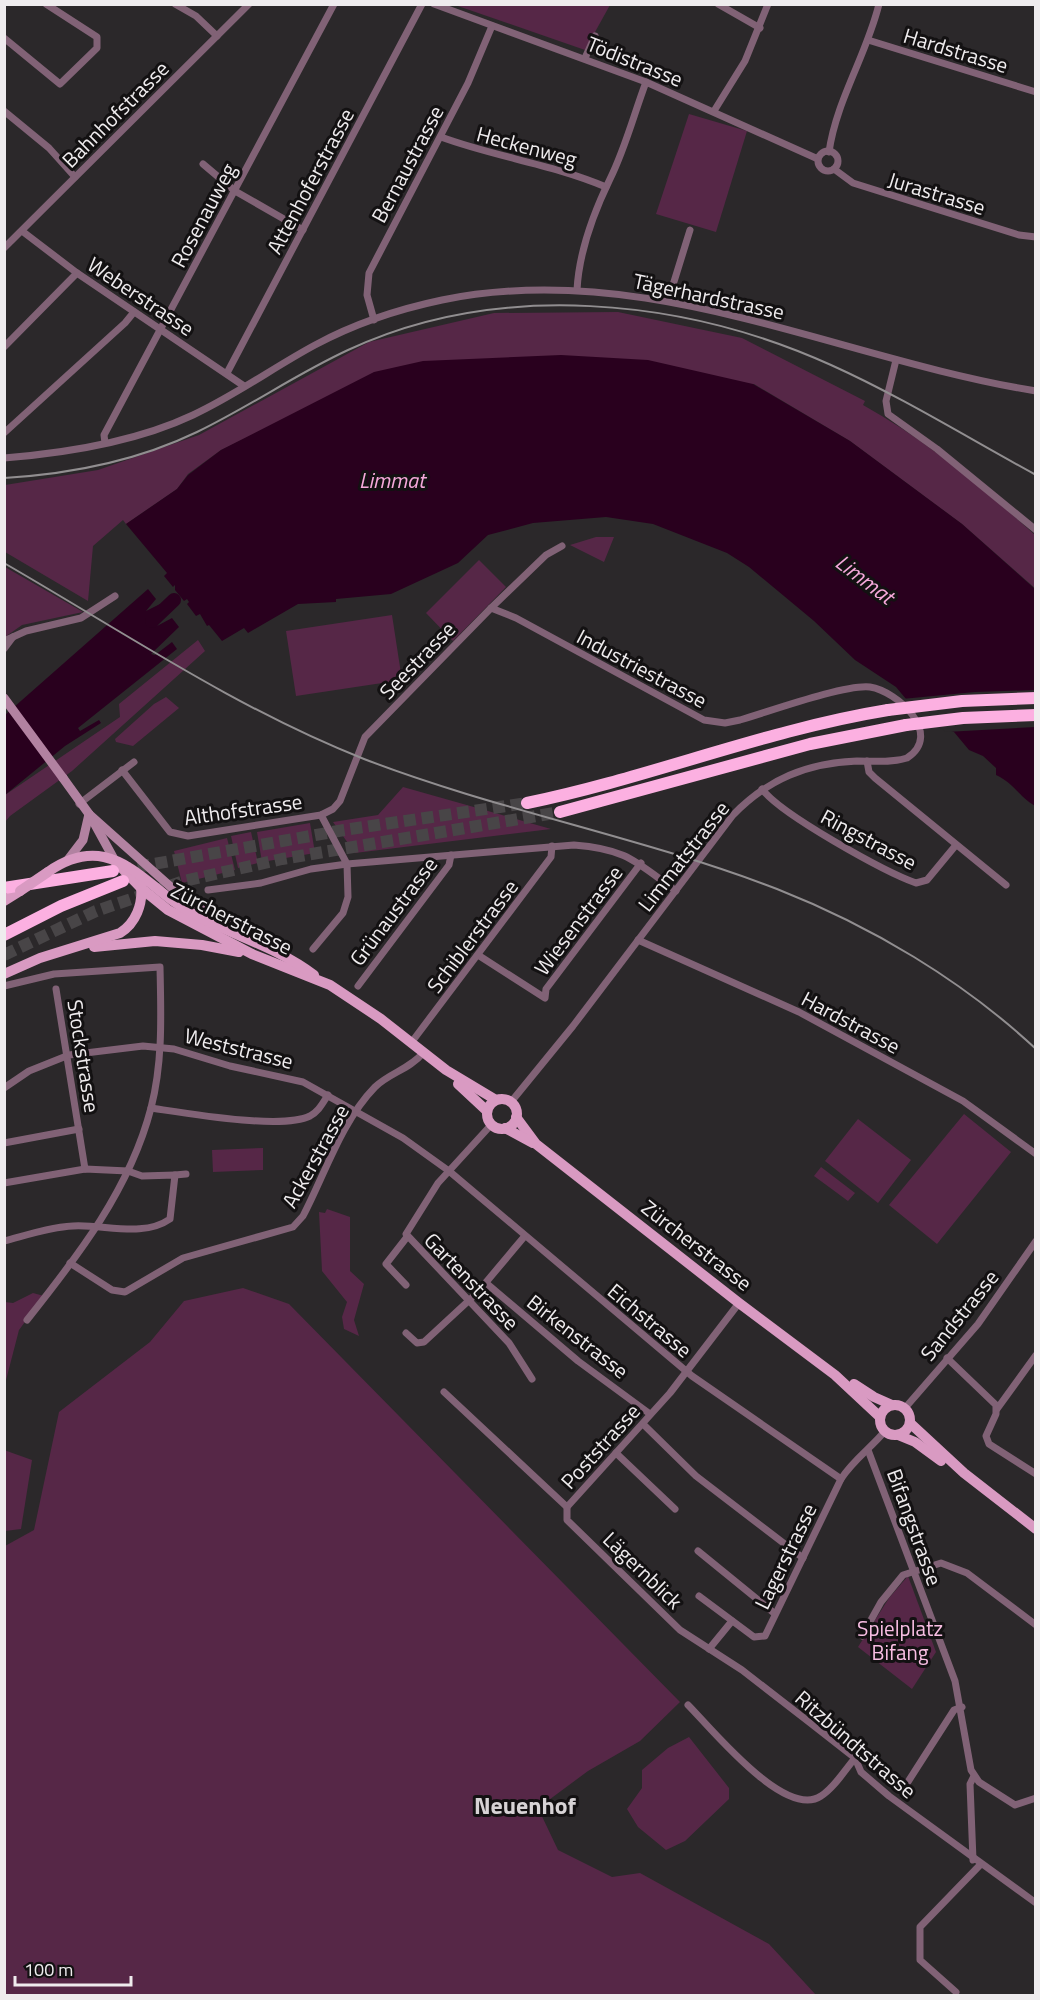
<svg xmlns="http://www.w3.org/2000/svg" width="1040" height="2000" font-family="'Titillium Web',sans-serif">
  <style>
    .green { fill: #562747 }
    .water { fill: #29001e }
    .pier { fill: #2b282a }
    .lines { fill: none; stroke-linecap: round; stroke-linejoin: round }
    .river { stroke: #29001e; stroke-width: 14 }
    .highway-tunnel { stroke: #484547; stroke-width: 12; stroke-dasharray: 12 6; stroke-linecap: butt }
    .street { stroke: #816276; stroke-width: 7 }
    .secondary { stroke: #b282a1; stroke-width: 9 }
    .primary { stroke: #d99ac2; stroke-width: 10 }
    .highway { stroke: #fcb0e1; stroke-width: 12 }
    .rail { stroke: #918e90; stroke-width: 2 }
    .secondary-bridge { stroke: #b282a1; stroke-width: 9 }
    .primary-bridge { stroke: #d99ac2; stroke-width: 10 }
    .highway-bridge { stroke: #fcb0e1; stroke-width: 12 }
    .labels { text-anchor: middle; dominant-baseline: central; stroke-width: 6; stroke-linejoin: round; paint-order: stroke }
    .street-label { font-size: 21px; fill: #efecee; stroke: #131112 }
    .park-label { font-size: 21px; fill: #f9bee3; stroke: #131112 }
    .water-label { font-size: 22px; font-style: italic; fill: #f5a8da; stroke: #131112 }
    .quarter-label { font-size: 24px; font-weight: bold; fill: #d7d3d5; stroke: #131112 }
  </style>
  <rect width="100%" height="100%" fill="#2b282a"/>
  <g class="green">
    <path d="M455 5H610L585 50Z"/>
    <path d="M689 114 747 131 716 232 656 214Z"/>
    <path d="M618 312 742 338 865 401 863 405C926 440 982 487 1035 535L1036 589 962 524 850 441 754 384 290 417 221 450 188 474 177 489 126 524 123 520 93 546 88 601 5 552V485L98 470 199 435 369 342 494 313Z"/>
    <path d="M596 537H614L604 562 570 545Z"/>
    <path d="M479 560 506 587 453 641 426 613Z"/>
    <path d="M5 567 83 612 22 625 5 637Z"/>
    <path d="M392 615 402 680 296 696 286 631Z"/>
    <path d="M198 640 205 651 72 771 10 816 5 822V795L120 717 119 704Z"/>
    <path d="M166 697 179 708 133 746 116 742 115 739 154 704Z"/>
    <path d="M403 787 551 829 355 853 333 822 378 815Z"/>
    <path d="M310 823 315 853 262 862 257 832Z"/>
    <path d="M251 832 258 863 238 868 231 836Z"/>
    <path d="M227 838 235 870 182 883 174 851Z"/>
    <path d="M964 1114 1011 1152 937 1244 889 1205Z"/>
    <path d="M858 1119 911 1160 878 1203 825 1161Z"/>
    <path d="M263 1148V1170L213 1172 212 1150Z"/>
    <path d="M821 1167 855 1193 848 1201 814 1176Z"/>
    <path d="M327 1209 350 1217V1271L364 1284 354 1320 359 1336 344 1329 342 1317 347 1302 322 1271 319 1212 325 1213Z"/>
    <path d="M243 1288 289 1304 680 1702 640 1741 588 1771 538 1808 558 1850 612 1877 640 1873 769 1944 816 1995H5V1546L34 1530 59 1412 150 1342 184 1301Z"/>
    <path d="M33 1293 44 1296 19 1330 5 1384V1302L13 1303Z"/>
    <path d="M4 1450 32 1460 21 1529 5 1531Z"/>
    <path d="M908 1576 936 1652 912 1689 858 1647 889 1598Z"/>
    <path d="M689 1737 729 1788V1799L685 1841 666 1850 638 1827 627 1809 642 1788V1770L668 1748Z"/>
  </g>
  <g class="water">
    <path d="M561 355 648 360 753 384 850 441 962 524 1035 589V806C1019 797 1014 783 996 775V768L983 756 969 750 954 732 944 728 906 699 896 687 855 660 814 621 749 567 727 553 653 524 606 517 533 523 488 535 458 563 391 594 336 599V602L298 604 248 633 244 628 222 641 209 625 207 626 200 614 196 616 187 604 189 602 187 599 184 601 175 590V585L173 587 164 576 167 573 126 524 177 489 188 475 221 450 374 372 423 361Z"/>
    <path d="M148 589 156 599 146 611 160 604 168 613 157 626 172 618 179 627 151 654 155 655 172 642 177 649 78 728 80 731 99 720 101 723 65 746 5 795V715Z"/>
  </g>
  <path class="pier" d="M1035 690V727L946 732 902 699 975 692Z"/>
  <g class="lines">
    <path class="river" d="M152 621 174 600"/>
    <g class="highway-tunnel">
      <path d="M120 870 344 830 527 803"/>
      <path d="M4 955 96 911 184 881 282 859 560 812"/>
    </g>
    <g class="street">
      <path d="M175 4 196 16 217 36"/>
      <path d="M434 4 646 82 818 159"/>
      <path d="M718 4 760 28"/>
      <path d="M4 38 60 84 97 48V37L46 4"/>
      <path d="M868 40 1036 92"/>
      <path d="M585 58 595 36"/>
      <path d="M4 111 49 148 75 177"/>
      <path d="M714 111 745 61 768 4"/>
      <path d="M441 137C495 157 552 164 606 187"/>
      <circle cx="828" cy="161" r="10"/>
      <path d="M829 152C836 101 867 54 879 4"/>
      <path d="M203 164 235 191 303 230"/>
      <path d="M834 169 853 183 1019 235 1036 237"/>
      <path d="M22 231 77 273 244 386"/>
      <path d="M4 248 249 4"/>
      <path d="M577 290C579 251 593 214 610 179 625 149 634 114 646 82"/>
      <path d="M668 301 690 230"/>
      <path d="M374 320 367 295 369 273 468 83 492 26"/>
      <path d="M4 347 77 273"/>
      <path d="M896 360 886 401 888 414 937 449 1036 530"/>
      <path d="M227 373 422 4"/>
      <path d="M4 433 125 323 134 312"/>
      <path d="M105 443 104 435 334 4"/>
      <path d="M4 458C67 453 136 442 193 415 236 395 274 367 315 345 354 324 399 309 442 300 647 258 838 359 1036 391"/>
      <path d="M491 608 516 618 704 720 725 723 740 720C768 712 845 684 870 687 897 691 944 734 907 758 891 763 873 761 857 761 807 763 768 779 733 815L573 1026 511 1102"/>
      <path d="M4 641 26 631 81 618 115 596"/>
      <path d="M4 649 13 637"/>
      <path d="M867 761 869 772 875 778 1006 885"/>
      <path d="M122 770 170 832 188 836 321 815 333 809 340 801 365 737 491 608 546 555 562 546"/>
      <path d="M762 789C780 814 885 872 916 883L927 880 956 845"/>
      <path d="M79 804 134 762"/>
      <path d="M208 890 261 883 311 869 347 864 574 845C627 849 636 862 676 891"/>
      <path d="M638 940 799 1012 963 1101 1036 1154"/>
      <path d="M313 949 343 913 348 897 347 864 321 815"/>
      <path d="M478 955 545 998 546 989 641 863"/>
      <path d="M4 986 54 974 160 967C161 1014 163 1062 151 1108 130 1189 78 1256 27 1320"/>
      <path d="M358 986 449 865 451 855"/>
      <path d="M56 989 85 1169"/>
      <path d="M411 1043 551 857 552 846"/>
      <path d="M4 1088 29 1071 69 1055 143 1046 174 1049 230 1066 303 1082 403 1138 449 1171 692 1376 841 1479"/>
      <path d="M151 1108C185 1113 282 1130 310 1116 319 1111 322 1104 328 1095"/>
      <path d="M491 1125 438 1183 406 1234 509 1343 532 1379"/>
      <path d="M4 1143 79 1129"/>
      <path d="M175 1175 186 1174"/>
      <path d="M4 1183 85 1169 128 1171 142 1176 175 1175 170 1219C143 1238 104 1224 73 1226 50 1227 27 1235 4 1241"/>
      <path d="M70 1263 112 1290 125 1292 183 1258 293 1227 303 1216C325 1174 341 1122 375 1087 389 1073 410 1069 423 1053"/>
      <path d="M486 1283 578 1361 650 1414"/>
      <path d="M406 1285 386 1264 407 1237"/>
      <path d="M406 1333 417 1343 424 1342 477 1293 524 1237"/>
      <path d="M947 1358 996 1405V1414L986 1436 989 1444 1036 1474"/>
      <path d="M444 1392 567 1507 670 1393 739 1303"/>
      <path d="M905 1408 978 1324 1036 1241"/>
      <path d="M997 1409 1036 1355"/>
      <path d="M643 1424 696 1476 803 1558"/>
      <path d="M868 1450 955 1681 971 1770 979 1782 1015 1805 1036 1798"/>
      <path d="M616 1453 675 1509"/>
      <path d="M567 1507V1520L680 1630 742 1670 809 1722 855 1758 861 1772 889 1796 1036 1903"/>
      <path d="M698 1551 774 1613"/>
      <path d="M699 1596 754 1637 765 1636 841 1479C853 1460 871 1448 885 1431"/>
      <path d="M862 1636 881 1602 903 1575 941 1563 967 1573 1036 1625"/>
      <path d="M709 1649 732 1621"/>
      <path d="M688 1705C711 1728 785 1820 821 1796 834 1788 845 1770 855 1758"/>
      <path d="M904 1788 954 1710 962 1707"/>
      <path d="M973 1860 970 1784 974 1776"/>
      <path d="M956 1992 920 1960V1927L980 1865"/>
    </g>
    <g class="secondary">
      <path d="M4 698 63 778"/>
      <path d="M89 814 172 888 246 935"/>
      <path d="M92 819 115 861"/>
      <path d="M67 861 83 840 89 814"/>
    </g>
    <g class="primary">
      <path d="M115 861 141 888 168 910 252 954 330 985 381 1019 446 1070 496 1100"/>
      <path d="M48 872C65 860 84 853 104 857 131 863 151 885 173 901 216 932 271 942 314 975"/>
      <path d="M4 901 20 891"/>
      <path d="M94 947 155 941 202 945 239 952"/>
      <path d="M4 974 40 958 120 933C136 923 143 904 141 886"/>
      <path d="M458 1084 487 1111"/>
      <circle cx="502" cy="1114" r="15"/>
      <path d="M516 1117 536 1144 739 1303 835 1375 880 1417"/>
      <path d="M505 1128 533 1143"/>
      <path d="M854 1384 874 1397 892 1405"/>
      <circle cx="895" cy="1420" r="15"/>
      <path d="M910 1423 964 1473 1036 1529"/>
      <path d="M898 1435 915 1442 941 1461"/>
    </g>
    <g class="highway">
      <path d="M527 803C649 778 765 730 888 710"/>
      <path d="M560 812 810 744 906 725"/>
      <path d="M4 888 113 871"/>
      <path d="M4 935 61 906 123 881"/>
    </g>
    <g class="rail">
      <path d="M4 478C71 474 137 461 197 432 249 407 296 374 348 350 498 280 683 298 831 365 902 397 968 438 1036 475"/>
      <path d="M4 563C122 631 237 709 364 759 499 811 642 837 777 889 871 926 962 980 1036 1049"/>
    </g>
    <path class="secondary-bridge" d="M63 778 89 814"/>
    <path class="primary-bridge" d="M20 891 48 872"/>
    <g class="highway-bridge">
      <path d="M888 710 962 701 1036 698"/>
      <path d="M906 725 963 718 1036 715"/>
    </g>
  </g>
  <g class="labels">
    <g class="street-label">
      <text transform="translate(956 50) rotate(17)">Hardstrasse</text>
      <text transform="translate(635 61) rotate(22)">Tödistrasse</text>
      <text transform="translate(115 114) rotate(-45)">Bahnhofstrasse</text>
      <text transform="translate(527 146) rotate(15)">Heckenweg</text>
      <text transform="translate(407 164) rotate(-62)">Bernaustrasse</text>
      <text transform="translate(310 181) rotate(-62)">Attenhoferstrasse</text>
      <text transform="translate(937 193) rotate(17)">Jurastrasse</text>
      <text transform="translate(203 215) rotate(-62)">Rosenauweg</text>
      <text transform="translate(141 296) rotate(34)">Weberstrasse</text>
      <text transform="translate(709 296) rotate(12)">Tägerhardstrasse</text>
      <text transform="translate(417 660) rotate(-46)">Seestrasse</text>
      <text transform="translate(642 668) rotate(28)">Industriestrasse</text>
      <text transform="translate(243 809) rotate(-8)">Althofstrasse</text>
      <text transform="translate(869 839) rotate(28)">Ringstrasse</text>
      <text transform="translate(683 856) rotate(-52)">Limmatstrasse</text>
      <text transform="translate(393 911) rotate(-53)">Grünaustrasse</text>
      <text transform="translate(232 918) rotate(27)">Zürcherstrasse</text>
      <text transform="translate(578 920) rotate(-53)">Wiesenstrasse</text>
      <text transform="translate(472 936) rotate(-53)">Schiblerstrasse</text>
      <text transform="translate(851 1022) rotate(28)">Hardstrasse</text>
      <text transform="translate(239 1048) rotate(14)">Weststrasse</text>
      <text transform="translate(84 1056) rotate(81)">Stockstrasse</text>
      <text transform="translate(315 1156) rotate(-61)">Ackerstrasse</text>
      <text transform="translate(697 1245) rotate(38)">Zürcherstrasse</text>
      <text transform="translate(472 1281) rotate(46)">Gartenstrasse</text>
      <text transform="translate(959 1315) rotate(-51)">Sandstrasse</text>
      <text transform="translate(650 1320) rotate(40)">Eichstrasse</text>
      <text transform="translate(578 1336) rotate(38)">Birkenstrasse</text>
      <text transform="translate(600 1446) rotate(-48)">Poststrasse</text>
      <text transform="translate(915 1527) rotate(70)">Bifangstrasse</text>
      <text transform="translate(785 1556) rotate(-64)">Lagerstrasse</text>
      <text transform="translate(643 1570) rotate(44)">Lägernblick</text>
      <text transform="translate(856 1744) rotate(41)">Ritzbündtstrasse</text>
    </g>
    <g class="park-label">
      <text x="900" y="1628">Spielplatz<tspan x="900" dy="24">Bifang</tspan></text>
    </g>
    <g class="water-label">
      <text x="392" y="480">Limmat</text>
      <text transform="translate(865 579) rotate(37)">Limmat</text>
    </g>
    <g class="quarter-label">
      <text x="525" y="1805">Neuenhof</text>
    </g>
  </g>
  <rect width="1040" height="2000" fill="none" stroke="#efecee" stroke-width="12"/>
  <path d="M15 1976v9h116v-9" fill="none" stroke="#efecee" stroke-width="3"/>
  <text x="24" y="1976" font-size="18" fill="#efecee" stroke="#131112" stroke-width="4.5" paint-order="stroke">100 m</text>
</svg>
